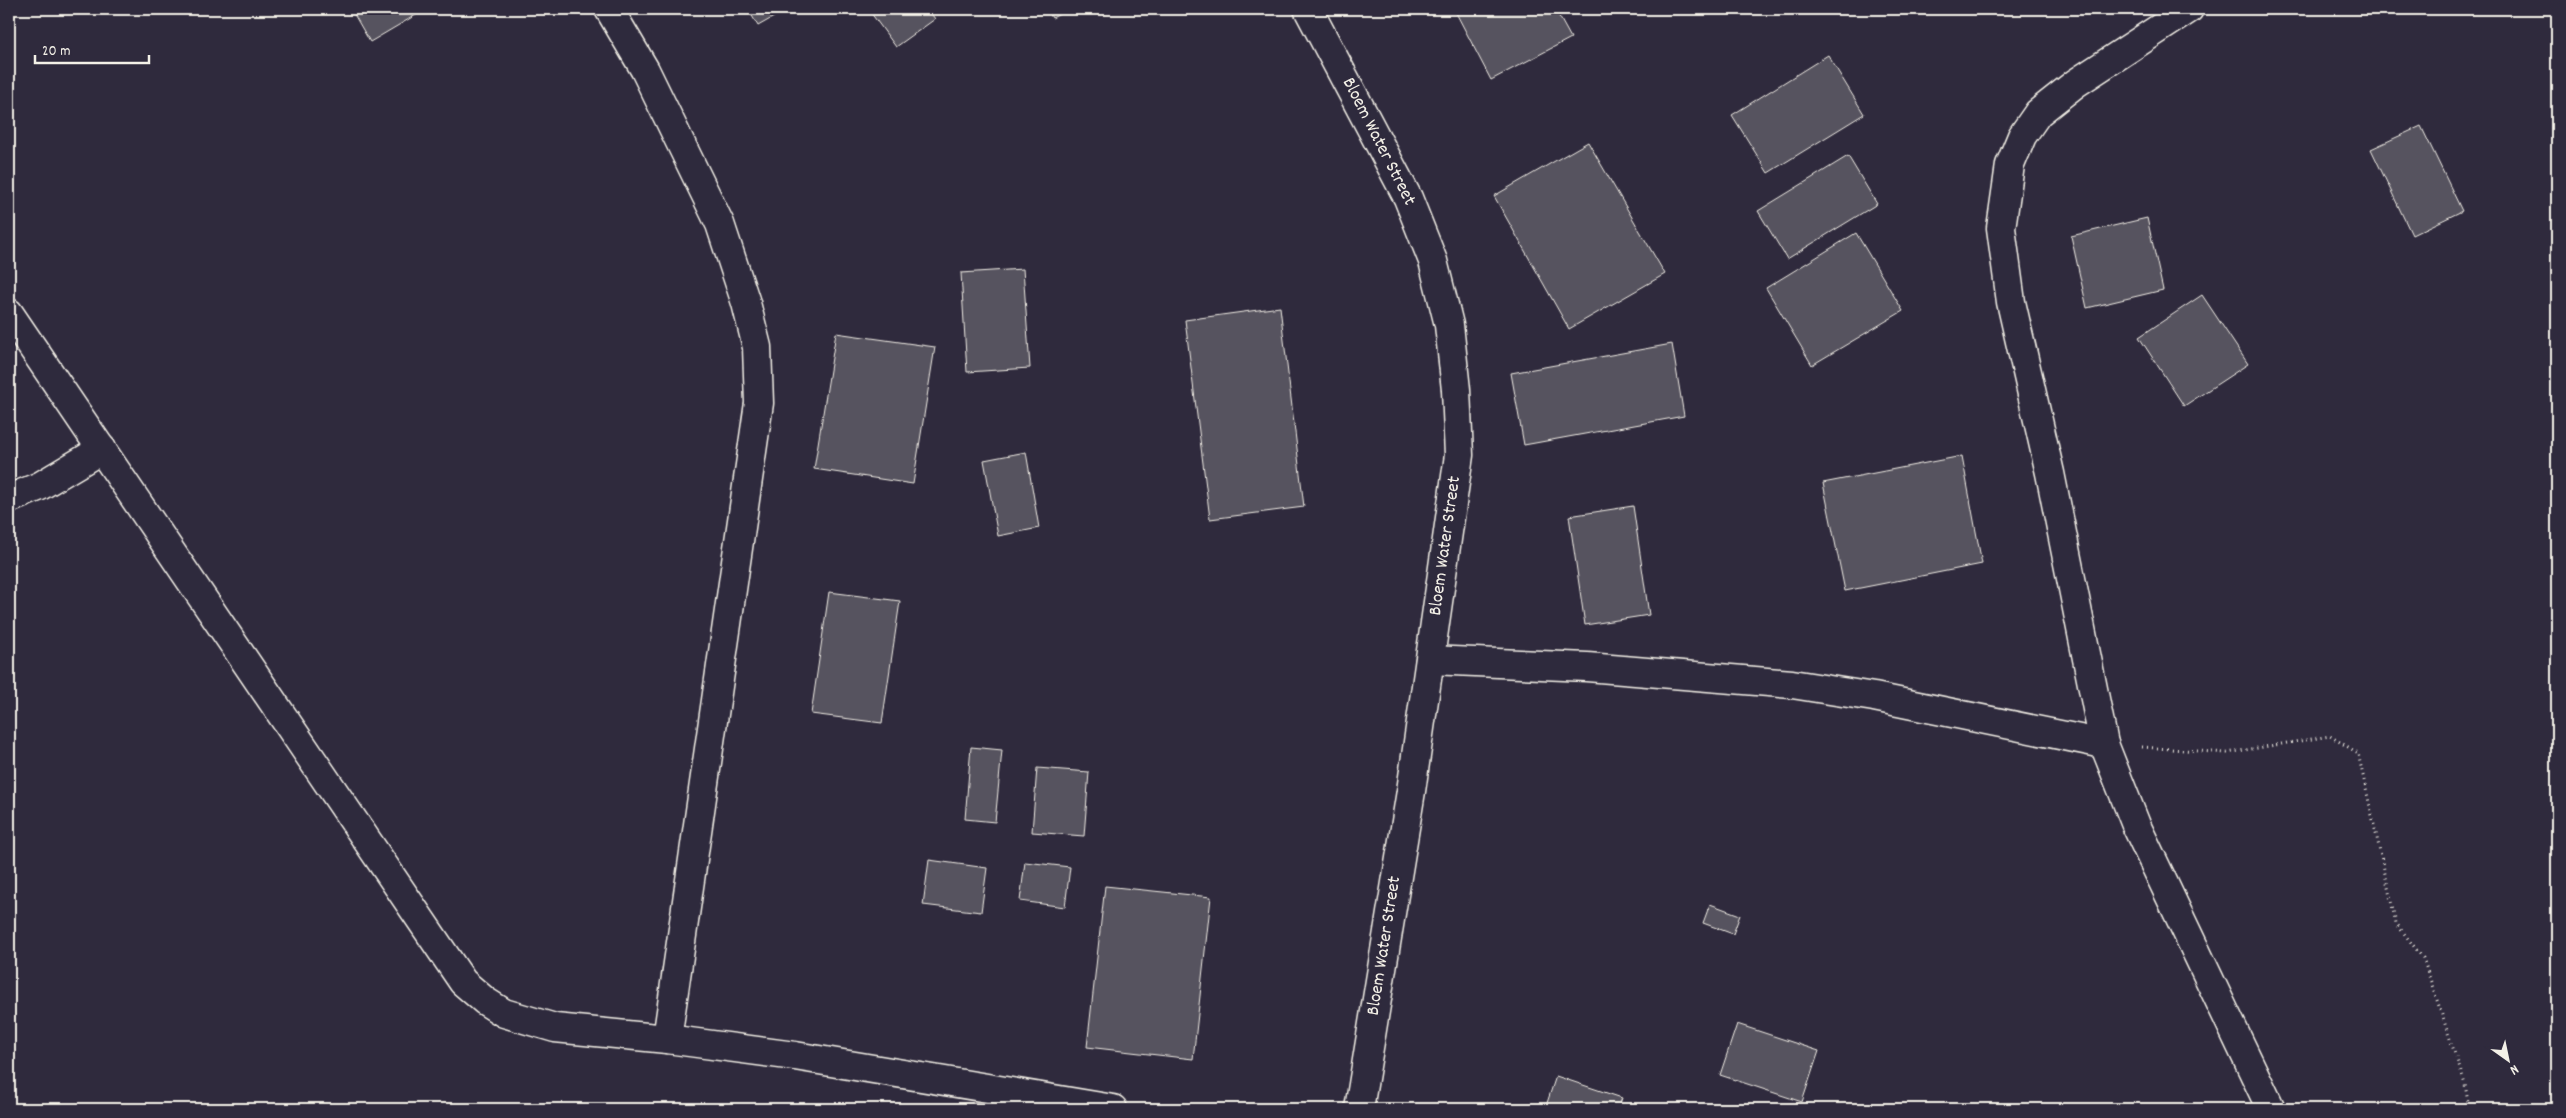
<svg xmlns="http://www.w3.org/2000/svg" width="2566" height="1118" font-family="Dekko,sans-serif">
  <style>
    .building { fill: #56525f; stroke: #f4f1e8 }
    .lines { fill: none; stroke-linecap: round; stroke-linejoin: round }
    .street-casing { stroke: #f4f1e8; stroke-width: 31 }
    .path { stroke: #f4f1e8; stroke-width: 3; stroke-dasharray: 1 4; stroke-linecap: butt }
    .street { stroke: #2f2a3d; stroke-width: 28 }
    .labels { text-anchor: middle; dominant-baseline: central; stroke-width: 5; stroke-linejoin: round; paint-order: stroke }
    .street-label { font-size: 19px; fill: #f4f1e8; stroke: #2f2a3d }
  </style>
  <rect width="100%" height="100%" fill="#2f2a3d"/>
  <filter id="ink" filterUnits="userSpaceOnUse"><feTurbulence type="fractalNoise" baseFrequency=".02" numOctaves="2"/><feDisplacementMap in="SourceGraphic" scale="10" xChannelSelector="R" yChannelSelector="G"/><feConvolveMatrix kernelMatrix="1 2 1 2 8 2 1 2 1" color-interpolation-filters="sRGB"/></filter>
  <g filter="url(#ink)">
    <g class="building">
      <path d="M351 9H426L370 42Z"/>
      <path d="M748 9H788L758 26Z"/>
      <path d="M868 9H928L935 19 896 47Z"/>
      <path d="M1047 9H1070L1052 18Z"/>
      <path d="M1454 9H1555L1571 38 1491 80Z"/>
      <path d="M1828 55 1864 114 1768 173 1732 115Z"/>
      <path d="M2421 126 2462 211 2412 235 2371 149Z"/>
      <path d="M1588 142 1665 274 1569 329 1494 196Z"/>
      <path d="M1848 156 1877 204 1787 259 1758 211Z"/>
      <path d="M2147 218 2163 290 2087 308 2071 236Z"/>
      <path d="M1856 233 1903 311 1812 365 1766 288Z"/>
      <path d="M1023 269 1030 368 967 372 961 273Z"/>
      <path d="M2202 295 2248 364 2184 406 2139 337Z"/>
      <path d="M1280 307 1304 507 1210 519 1185 320Z"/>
      <path d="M836 333 935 347 913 484 814 469Z"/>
      <path d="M1672 344 1684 416 1524 445 1511 373Z"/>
      <path d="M1026 452 1039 528 998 536 984 460Z"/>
      <path d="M1962 456 1982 564 1845 591 1823 483Z"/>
      <path d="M1633 506 1649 615 1585 625 1569 516Z"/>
      <path d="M829 592 900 601 882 723 811 714Z"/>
      <path d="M971 747 1002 750 995 822 965 819Z"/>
      <path d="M1037 768 1089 772 1084 836 1032 832Z"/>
      <path d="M929 860 987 868 981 912 923 905Z"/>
      <path d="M1025 862 1070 867 1065 907 1020 901Z"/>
      <path d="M1105 886 1211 897 1193 1059 1087 1047Z"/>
      <path d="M1710 904 1740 915 1733 934 1703 923Z"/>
      <path d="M1737 1024 1819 1051 1802 1102 1720 1075Z"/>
      <path d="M1556 1076 1622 1098 1618 1109H1545Z"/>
    </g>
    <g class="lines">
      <g class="street-casing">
        <g id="street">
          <path d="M609 9 645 70 720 224 746 303 757 347 759 403 667 1039"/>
          <path d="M1308 9 1408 198 1433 261 1449 325 1456 390 1459 455 1411 791 1359 1109"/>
          <path d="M2189 9 2076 83 2038 113 2022 136 2010 165 2001 228 2011 302 2050 473 2104 744 2136 825 2271 1109"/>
          <path d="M9 313 463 982 485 1001 504 1013 555 1028 667 1039 795 1056 1113 1109"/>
          <path d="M9 499 40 486 102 449"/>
          <path d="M1430 660 1587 667 1792 684 1874 697 2104 744"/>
        </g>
      </g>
      <path class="path" d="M2142 747 2227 753 2330 736 2358 753 2396 923 2423 958 2465 1084 2469 1109"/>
      <use href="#street" class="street"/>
    </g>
  </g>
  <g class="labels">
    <g class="street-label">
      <text transform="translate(1378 142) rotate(63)">Bloem Water Street</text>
      <text transform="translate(1446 546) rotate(-82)">Bloem Water Street</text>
      <text transform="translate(1385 946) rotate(-81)">Bloem Water Street</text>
    </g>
  </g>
  <rect width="2566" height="1118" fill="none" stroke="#2f2a3d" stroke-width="30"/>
  <rect x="15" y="15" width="2536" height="1088" fill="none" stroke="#f4f1e8" stroke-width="2" filter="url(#ink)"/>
  <g transform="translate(2508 1060) rotate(147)" stroke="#2f2a3d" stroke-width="4" paint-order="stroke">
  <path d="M0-4L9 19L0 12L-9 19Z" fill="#f4f1e8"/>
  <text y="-8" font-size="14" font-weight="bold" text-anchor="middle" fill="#f4f1e8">N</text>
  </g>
  <path d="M35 55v8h114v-8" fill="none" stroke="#f4f1e8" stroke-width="2.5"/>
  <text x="42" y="55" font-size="15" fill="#f4f1e8" stroke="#2f2a3d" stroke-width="4" paint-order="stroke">20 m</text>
</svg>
